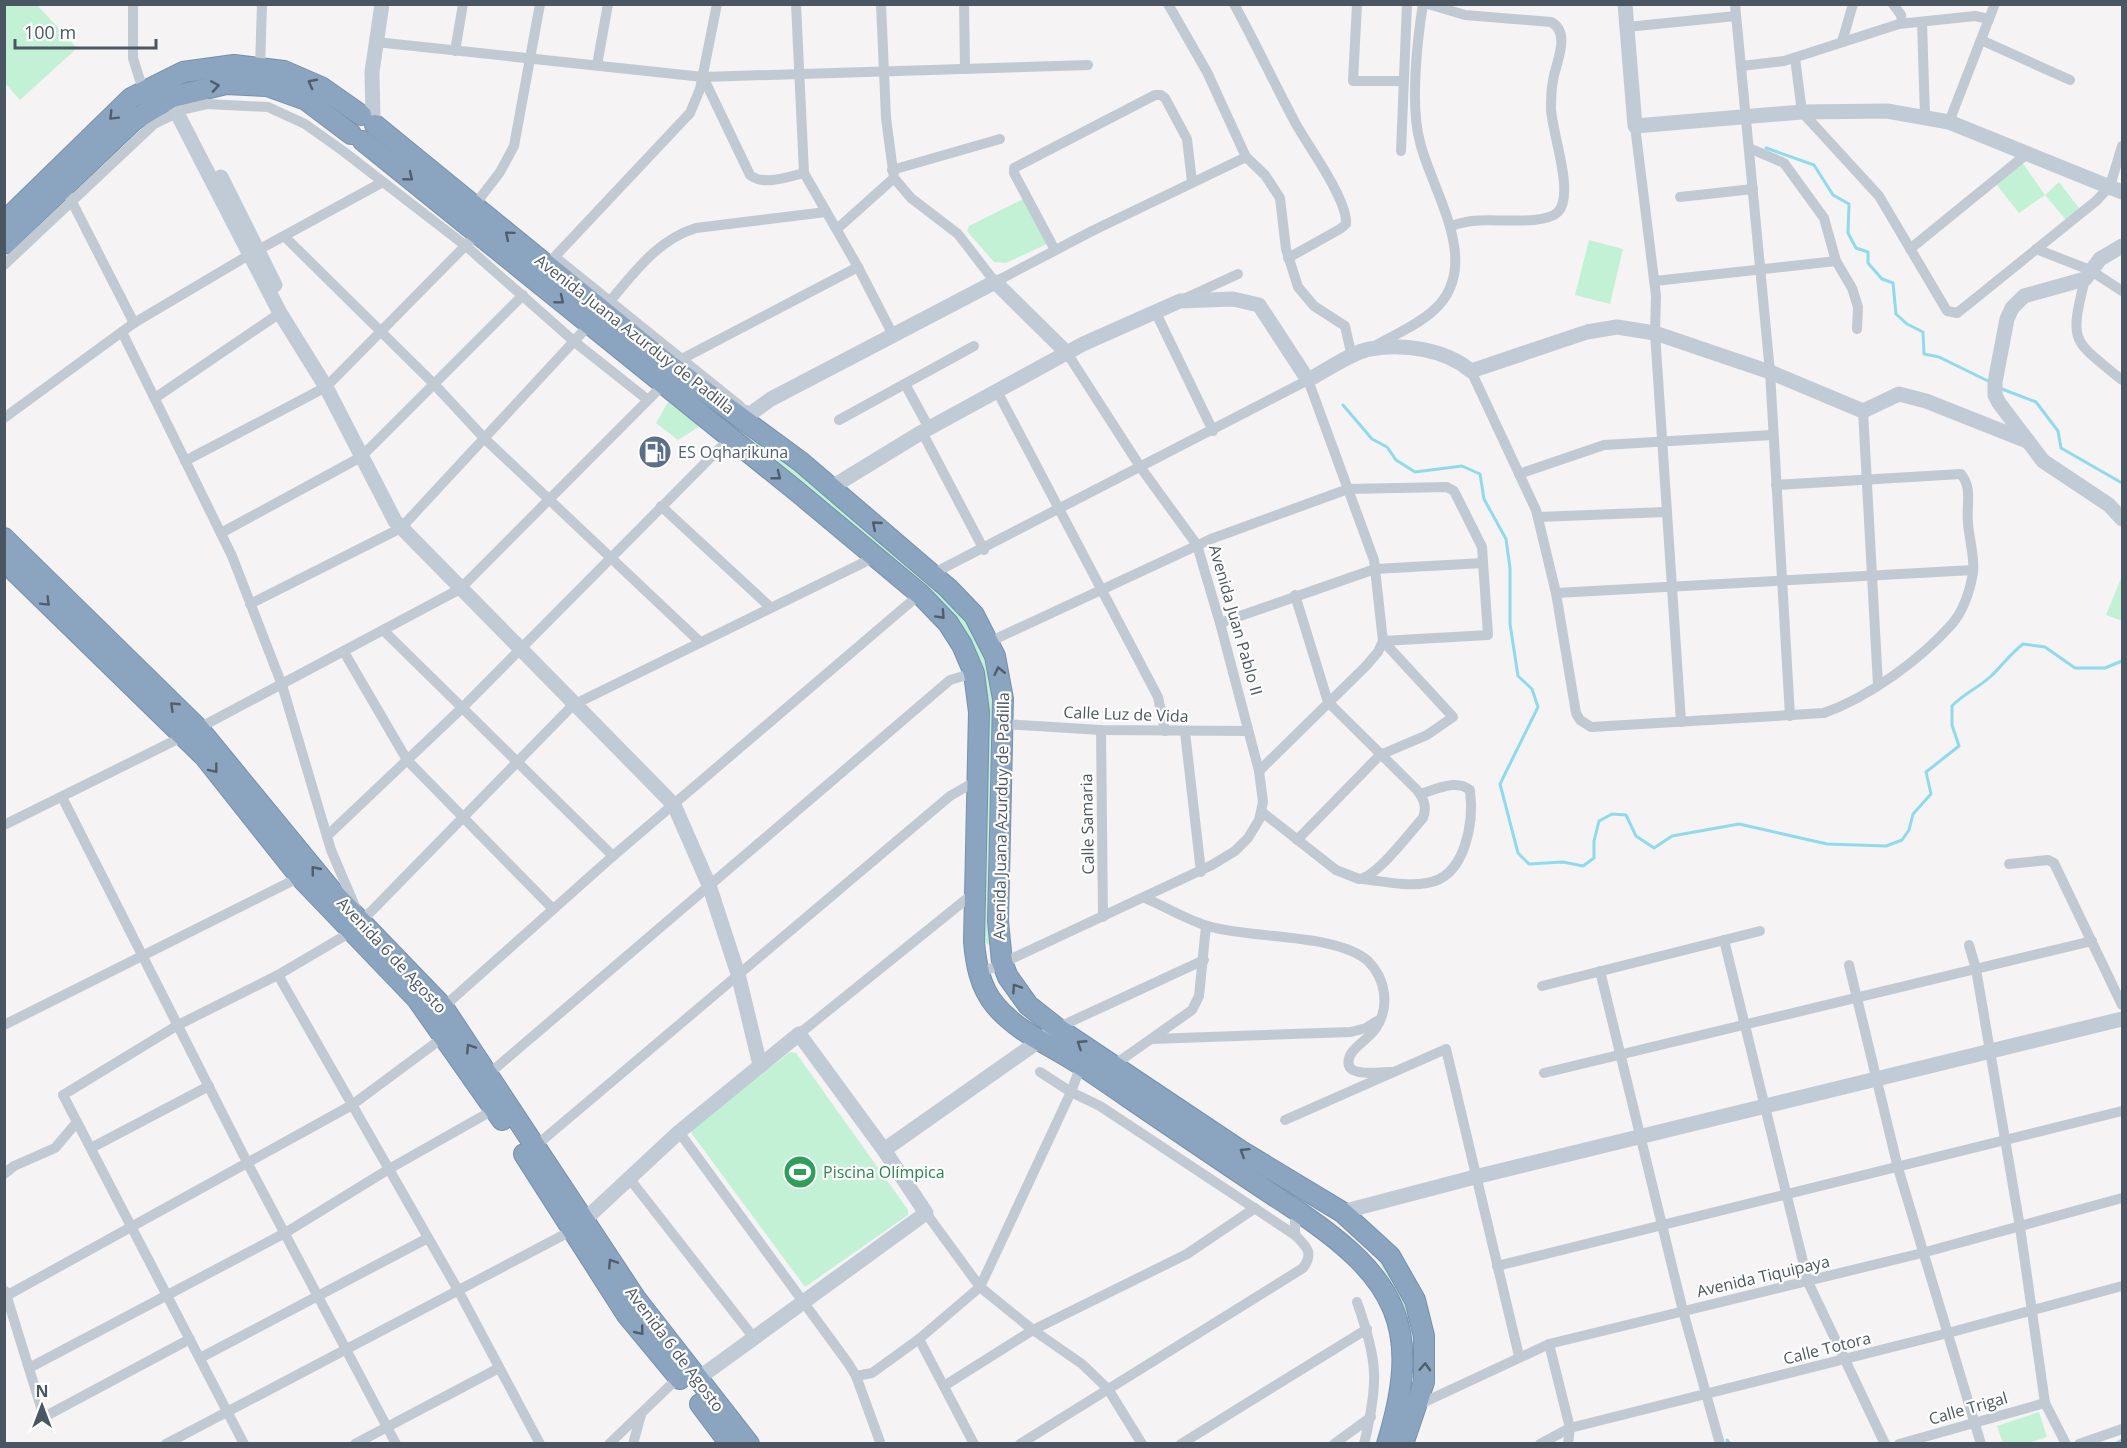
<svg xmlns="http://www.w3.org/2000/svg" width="2127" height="1448" font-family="'Open Sans',sans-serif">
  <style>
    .green { fill: #c3f1d5 }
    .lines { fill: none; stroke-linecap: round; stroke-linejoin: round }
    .stream { stroke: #90daee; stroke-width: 3 }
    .highway-casing { stroke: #7690ad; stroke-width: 22 }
    .street { stroke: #c1cad2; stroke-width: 10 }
    .secondary { stroke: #c1cbd6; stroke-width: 15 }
    .highway { stroke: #8ba5c1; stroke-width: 20 }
    .oneway { stroke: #505e6b }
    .labels { text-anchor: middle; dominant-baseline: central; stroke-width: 4.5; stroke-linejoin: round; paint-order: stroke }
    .street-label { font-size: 16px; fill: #4a5661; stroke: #fff }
    .service-label { font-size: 16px; fill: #4e5e75; stroke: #fff; text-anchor: start }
    .leisure-label { font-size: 16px; fill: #27864d; stroke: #fff; text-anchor: start }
  </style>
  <rect width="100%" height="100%" fill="#f5f3f3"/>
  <g class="green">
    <path d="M5 4 37 5 77 48 20 100 5 83Z"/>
    <path d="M2022 162 2045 195 2059 182 2079 208 2066 220 2045 195 2019 213 1996 184Z"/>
    <path d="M1023 199 1047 244 1006 263 994 262 967 231 969 226Z"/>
    <path d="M1589 240 1623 249 1610 304 1575 295Z"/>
    <path d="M668 402 700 426 678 440 656 423Z"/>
    <path d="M725 415 810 478 959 611 975 631 995 678 991 946 982 941 984 834 966 639 718 422Z"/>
    <path d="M2122 576V621L2106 615Z"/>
    <path d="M790 1052 796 1053 908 1210V1215L805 1287 692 1134V1129Z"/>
    <path d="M1372 1245 1411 1302 1420 1369 1399 1443 1393 1292 1391 1281 1372 1251Z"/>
    <path d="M2039 1412 2047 1437 2028 1443H2003L1997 1426Z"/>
  </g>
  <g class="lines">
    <g class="stream">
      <path d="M1766 148 1814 165 1833 195 1849 204 1848 233 1856 248 1868 252V263L1882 279 1893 283 1896 314 1907 324 1923 332 1924 354 1939 357 1988 381"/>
      <path d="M2002 389 2036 402 2058 431 2061 448 2122 483"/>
      <path d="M1343 405 1372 439 1387 447 1396 460 1415 472 1462 466 1480 474 1484 499 1506 539 1510 568V624L1518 676 1532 689 1538 707 1500 784 1518 853 1529 864 1563 862 1583 866 1594 858V841L1599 821 1612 814 1626 815 1636 836 1654 848 1672 836 1739 824 1827 844 1886 846 1902 840 1909 830 1913 814 1931 794 1926 772 1959 746 1952 725V706C1963 694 1978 688 1990 677 2002 666 2010 654 2023 644L2045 647 2075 668H2105L2122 661"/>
      <path d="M1727 1440 1730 1444"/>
      <path d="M2115 1444 2122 1440"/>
    </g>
    <g class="highway-casing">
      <g id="highway">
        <path d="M375 125 669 365 801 462 948 588 974 615 995 656 1003 699 998 921 1002 962 1008 977 1028 1005 1057 1028 1241 1151 1342 1212 1390 1256 1415 1300 1424 1336V1382L1403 1444"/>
        <path d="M363 141 799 493 920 594 948 623 962 645 974 673 979 712 974 942C976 964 980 987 995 1005 1018 1033 1055 1047 1084 1067 1156 1116 1227 1165 1299 1212 1397 1279 1423 1327 1387 1444"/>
        <path d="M4 222 131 98 183 72 234 65 284 71 321 87 361 115"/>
        <path d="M4 244 133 121 172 97 226 84 267 86 306 100 351 134"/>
        <path d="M4 538 199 729 336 896 443 1007 636 1299 749 1444"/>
        <path d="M4 561 204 756 300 877 417 999 502 1120"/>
        <path d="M524 1154 627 1315 680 1379"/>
        <path d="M700 1404 730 1444"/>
      </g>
    </g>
    <g class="street">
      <path d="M133 4V58L143 90"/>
      <path d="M796 4 804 173 858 267 893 335"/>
      <path d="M964 4 965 69"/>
      <path d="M1168 4 1207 72 1246 157 1265 175 1280 198 1286 249 1298 287 1314 306 1345 326 1352 357"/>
      <path d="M1234 4C1256 44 1275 85 1296 124 1308 146 1348 200 1346 224L1340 229 1288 258"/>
      <path d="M1357 4 1353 81H1403"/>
      <path d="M1428 4 1465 15 1551 22C1572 33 1555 64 1553 81 1551 90 1551 100 1551 109 1552 133 1575 194 1558 212 1544 226 1493 218 1472 221 1465 222 1457 224 1450 226"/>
      <path d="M1735 4 1770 372 1790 716"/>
      <path d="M1893 4 1901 15 1902 23"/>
      <path d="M1922 22 1925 116"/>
      <path d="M1627 27 1736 16"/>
      <path d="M1981 40 2070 80"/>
      <path d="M376 42 703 77 1088 65"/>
      <path d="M1842 42 1853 4"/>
      <path d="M455 51 463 4"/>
      <path d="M1795 58 1802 112 1879 196 1947 311 1957 313 1966 306 2096 201 2110 186 2122 146"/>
      <path d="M597 65 608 4"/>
      <path d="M1741 66 1784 61 1899 24 1975 16 1989 19"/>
      <path d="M260 67 262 4"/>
      <path d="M703 77 750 175C763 186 788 177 804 173"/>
      <path d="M1949 122 1994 6"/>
      <path d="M1635 126 1656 296 1655 333 1681 722"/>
      <path d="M1749 148 1784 163 1824 218 1836 261 1852 288 1858 307 1857 329"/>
      <path d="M1401 151 1407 4"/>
      <path d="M892 170 1000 139"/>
      <path d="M894 178 911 198 958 234 995 282 1092 231 1246 157"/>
      <path d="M69 196 134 323"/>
      <path d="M1680 197 1753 189"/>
      <path d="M474 206 500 172 514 146 540 4"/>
      <path d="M837 229 894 178 886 118 881 4"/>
      <path d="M285 237 434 384 485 439 700 642"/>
      <path d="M1910 249 2028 153"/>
      <path d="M2036 249 2090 270 2122 291"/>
      <path d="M1055 250 1014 173V168L1155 95H1161L1165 98 1187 139 1192 182"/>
      <path d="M555 257 740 406"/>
      <path d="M4 265 154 124 185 109 207 104 268 107 305 124 343 151 466 246 576 343 648 400"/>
      <path d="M546 266 690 113 700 89 717 4"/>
      <path d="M2085 279C2069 344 2072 339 2122 380"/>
      <path d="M1655 281 1836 261"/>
      <path d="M1186 298 1238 274"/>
      <path d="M610 301C635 272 657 240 696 228L826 212"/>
      <path d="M1156 313 1213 431"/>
      <path d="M122 332 232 556 282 685 331 850 357 911"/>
      <path d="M1375 346C1394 335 1418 325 1434 310 1484 265 1432 192 1420 142 1410 106 1417 41 1423 4"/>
      <path d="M678 361 858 267"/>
      <path d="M1471 371 1536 510 1556 593 1576 713 1580 720 1591 727 1824 713C1869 697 1920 660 1952 624 1963 611 1970 590 1973 573 1975 557 1969 539 1968 523 1966 505 1973 489 1961 474L1776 485"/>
      <path d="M905 384 929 428"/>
      <path d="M997 391 1158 697 1165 731"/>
      <path d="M155 398 280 313"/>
      <path d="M1863 411 1878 685"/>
      <path d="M4 418 134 323 249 255 381 183"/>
      <path d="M839 420 974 346"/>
      <path d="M922 432 984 550"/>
      <path d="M185 461 326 387 469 242"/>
      <path d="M1519 474 1604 445 1772 435"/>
      <path d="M661 506 770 607"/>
      <path d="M1538 517 1666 512"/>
      <path d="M221 533 361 457 523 295"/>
      <path d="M932 574 1308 380 1374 560 1383 641 1378 652 1365 667 1259 771"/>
      <path d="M1556 593 1973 570"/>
      <path d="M250 604 401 528 590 324"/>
      <path d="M1220 623 1375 569 1483 563"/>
      <path d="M383 630 613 856"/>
      <path d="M989 642 1211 539 1348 489 1447 487 1454 491 1482 547 1488 635 1383 641"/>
      <path d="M344 652 407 760 553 909"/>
      <path d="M1004 724 1101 730 1247 731"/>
      <path d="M1101 730 1103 917"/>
      <path d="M1185 732 1201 872"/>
      <path d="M63 799 248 1164 396 1444"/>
      <path d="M1262 812 1336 870 1359 879C1377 877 1410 832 1423 818 1427 807 1424 799 1417 790L1328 702 1295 595"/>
      <path d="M4 825 184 736 460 589 663 385"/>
      <path d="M327 836 462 708 729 439"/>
      <path d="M1297 840 1380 755 1427 735 1453 717 1383 641"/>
      <path d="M2009 864 2048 860 2054 863 2122 1005"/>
      <path d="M1362 879C1382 881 1407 887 1427 883 1466 877 1474 822 1470 790 1456 779 1437 789 1420 794"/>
      <path d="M1145 898C1166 907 1187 920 1208 926 1249 939 1337 933 1368 961 1386 979 1390 1007 1376 1028 1370 1037 1361 1042 1354 1050 1349 1055 1345 1066 1353 1070 1362 1075 1380 1072 1390 1072"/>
      <path d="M1724 940 1808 1282 1885 1444"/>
      <path d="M1969 945 1976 969 2020 1227 2045 1403 2066 1444"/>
      <path d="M1849 965 1898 1168 1981 1444"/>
      <path d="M1600 971 1683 1311 1720 1444"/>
      <path d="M979 974 1212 865 1235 851 1248 838 1259 820 1263 802 1259 771 1220 623 1197 545 1141 468 1067 353"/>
      <path d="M278 975 458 1290 540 1444"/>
      <path d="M1542 986 1760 931"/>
      <path d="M440 1010 613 856 920 594"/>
      <path d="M4 1025 300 877"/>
      <path d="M1057 1028 1204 960"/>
      <path d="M799 1034 974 893"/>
      <path d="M1152 1039 1351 1032 1366 1028 1377 1021"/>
      <path d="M1114 1065 1192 1010 1199 996 1206 926"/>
      <path d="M1040 1072 1071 1092 1100 1106 1295 1235"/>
      <path d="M1544 1073 2092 941"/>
      <path d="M484 1078 950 680 974 673"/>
      <path d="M1285 1120 1446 1049 1519 1356"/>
      <path d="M679 1132 848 1363 856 1376 880 1442"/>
      <path d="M91 1148 209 1086"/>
      <path d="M532 1149 950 796 978 780"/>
      <path d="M4 1174 14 1166 55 1148 77 1122"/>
      <path d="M629 1178 754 1338"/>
      <path d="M926 1213 980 1287 1033 1330 1082 1364 1108 1389 1142 1444"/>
      <path d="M1497 1266 2122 1111"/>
      <path d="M5 1291 44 1417 190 1339"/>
      <path d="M6 1296 352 1105 445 1036"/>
      <path d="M1357 1302C1378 1361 1379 1382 1364 1444"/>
      <path d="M919 1339 974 1444"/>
      <path d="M1549 1344 1570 1428 1568 1444"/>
      <path d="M200 1358 428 1238"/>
      <path d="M29 1368 285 1233 389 1169 495 1109"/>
      <path d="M856 1376 872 1373 919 1339 980 1287 1071 1092 1081 1065"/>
      <path d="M944 1386 1033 1330 1187 1254 1255 1208"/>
      <path d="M1418 1405 1549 1344 1922 1253 2122 1198"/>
      <path d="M166 1444 573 1230"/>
      <path d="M244 1444 63 1095 178 1025 278 975 351 932 573 705 875 557"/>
      <path d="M355 1444 499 1368"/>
      <path d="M609 1444 680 1376"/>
      <path d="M633 1444 641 1415"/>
      <path d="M1020 1444 1303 1268C1314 1253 1307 1247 1295 1235V1221L1299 1212"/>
      <path d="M1181 1444 1367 1329"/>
      <path d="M1334 1444 1371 1417"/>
      <path d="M1540 1444 1570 1428 1948 1333 2122 1286"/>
      <path d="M1899 1444 2045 1403"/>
      <path d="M2079 1444 2122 1429"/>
    </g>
    <g class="secondary">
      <path d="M1625 4 1635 126 1802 112 1887 111 1949 122 2122 192"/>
      <path d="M168 89 177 113 280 313 326 387 395 521 674 805 709 885 738 974 760 1065"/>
      <path d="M373 120 372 72 382 4"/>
      <path d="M221 177 275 285"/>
      <path d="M2122 246 2100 259 2085 279 2024 296 2012 308 2007 319 1995 382V395L1999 403 2043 461 2109 505 2122 519"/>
      <path d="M733 408 750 414 771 399 995 282 1067 353"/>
      <path d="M832 487 922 432 1083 344 1180 301 1233 299 1259 305 1308 380C1325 371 1352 352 1370 349 1403 343 1445 349 1471 371L1587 332 1617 327 1655 333 1770 372 1863 411 1899 394 1926 401 2027 441"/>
      <path d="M884 1150 1046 1036"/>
      <path d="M1342 1212 1475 1177 2122 1019"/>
      <path d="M577 1227 679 1132 799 1034 884 1150 926 1213 696 1380"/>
    </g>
    <use href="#highway" class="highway"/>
  </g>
  <defs><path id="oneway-chevron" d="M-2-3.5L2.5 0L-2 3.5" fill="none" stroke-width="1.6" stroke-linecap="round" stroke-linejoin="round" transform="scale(1.5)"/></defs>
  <g class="oneway">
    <use href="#oneway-chevron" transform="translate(312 83) rotate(-152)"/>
    <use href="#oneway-chevron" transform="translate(215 86) rotate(-9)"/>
    <use href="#oneway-chevron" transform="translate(113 116) rotate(135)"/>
    <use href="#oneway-chevron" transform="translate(409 177) rotate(39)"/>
    <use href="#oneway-chevron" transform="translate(509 235) rotate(-140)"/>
    <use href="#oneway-chevron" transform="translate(560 300) rotate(39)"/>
    <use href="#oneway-chevron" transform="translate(777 476) rotate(38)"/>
    <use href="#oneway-chevron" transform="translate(876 525) rotate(-139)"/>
    <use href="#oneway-chevron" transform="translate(46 602) rotate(45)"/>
    <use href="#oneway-chevron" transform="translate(941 615) rotate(47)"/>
    <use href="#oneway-chevron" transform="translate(999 671) rotate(-103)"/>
    <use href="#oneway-chevron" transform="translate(174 706) rotate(-136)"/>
    <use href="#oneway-chevron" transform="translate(214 769) rotate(52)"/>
    <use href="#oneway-chevron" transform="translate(315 870) rotate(-129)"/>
    <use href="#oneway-chevron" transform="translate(1016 988) rotate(-124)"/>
    <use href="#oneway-chevron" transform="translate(1081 1044) rotate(-147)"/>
    <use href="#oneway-chevron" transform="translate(470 1048) rotate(-123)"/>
    <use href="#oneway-chevron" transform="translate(1244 1152) rotate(-148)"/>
    <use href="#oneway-chevron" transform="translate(612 1263) rotate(-123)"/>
    <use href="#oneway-chevron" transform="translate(640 1331) rotate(51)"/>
    <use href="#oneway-chevron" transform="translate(1425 1367) rotate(-87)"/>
  </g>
  <defs>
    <g id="fuel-disc" transform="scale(1.725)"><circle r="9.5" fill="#5c6f8a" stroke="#fff"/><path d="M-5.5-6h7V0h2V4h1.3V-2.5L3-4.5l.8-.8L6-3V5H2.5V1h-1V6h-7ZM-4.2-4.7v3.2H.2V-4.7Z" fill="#fff"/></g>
    <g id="stadium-disc" transform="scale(1.725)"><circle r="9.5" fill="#2e9e5b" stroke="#fff"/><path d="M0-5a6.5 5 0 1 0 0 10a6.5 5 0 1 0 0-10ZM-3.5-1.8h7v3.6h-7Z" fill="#fff"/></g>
  </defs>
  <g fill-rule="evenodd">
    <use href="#fuel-disc" x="655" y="452"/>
    <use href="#stadium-disc" x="800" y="1172"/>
  </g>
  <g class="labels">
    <g class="street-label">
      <text transform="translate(635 334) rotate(38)">Avenida Juana Azurduy de Padilla</text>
      <text transform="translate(1236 620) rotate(74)">Avenida Juan Pablo II</text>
      <text transform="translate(1126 714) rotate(2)">Calle Luz de Vida</text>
      <text transform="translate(1001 816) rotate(-89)">Avenida Juana Azurduy de Padilla</text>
      <text transform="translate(1087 824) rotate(-91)">Calle Samaria</text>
      <text transform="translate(392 955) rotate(47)">Avenida 6 de Agosto</text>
      <text transform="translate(1763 1276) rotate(-13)">Avenida Tiquipaya</text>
      <text transform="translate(1827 1348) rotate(-14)">Calle Totora</text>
      <text transform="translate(675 1349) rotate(53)">Avenida 6 de Agosto</text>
      <text transform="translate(1968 1408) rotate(-16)">Calle Trigal</text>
    </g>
    <g class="service-label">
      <text x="678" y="452">ES Oqharikuna</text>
    </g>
    <g class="leisure-label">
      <text x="823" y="1172">Piscina Olímpica</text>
    </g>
  </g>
  <rect width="2127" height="1448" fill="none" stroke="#4a5661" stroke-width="12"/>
  <g transform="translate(42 1406)" stroke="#ffffff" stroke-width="4.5" paint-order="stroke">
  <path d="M0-4.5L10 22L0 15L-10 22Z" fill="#4a5661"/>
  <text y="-9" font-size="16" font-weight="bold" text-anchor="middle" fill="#4a5661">N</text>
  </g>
  <path d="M15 39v9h141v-9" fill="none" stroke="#4a5661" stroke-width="3"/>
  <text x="24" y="39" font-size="18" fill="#4a5661" stroke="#ffffff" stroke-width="4.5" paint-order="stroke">100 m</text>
</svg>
